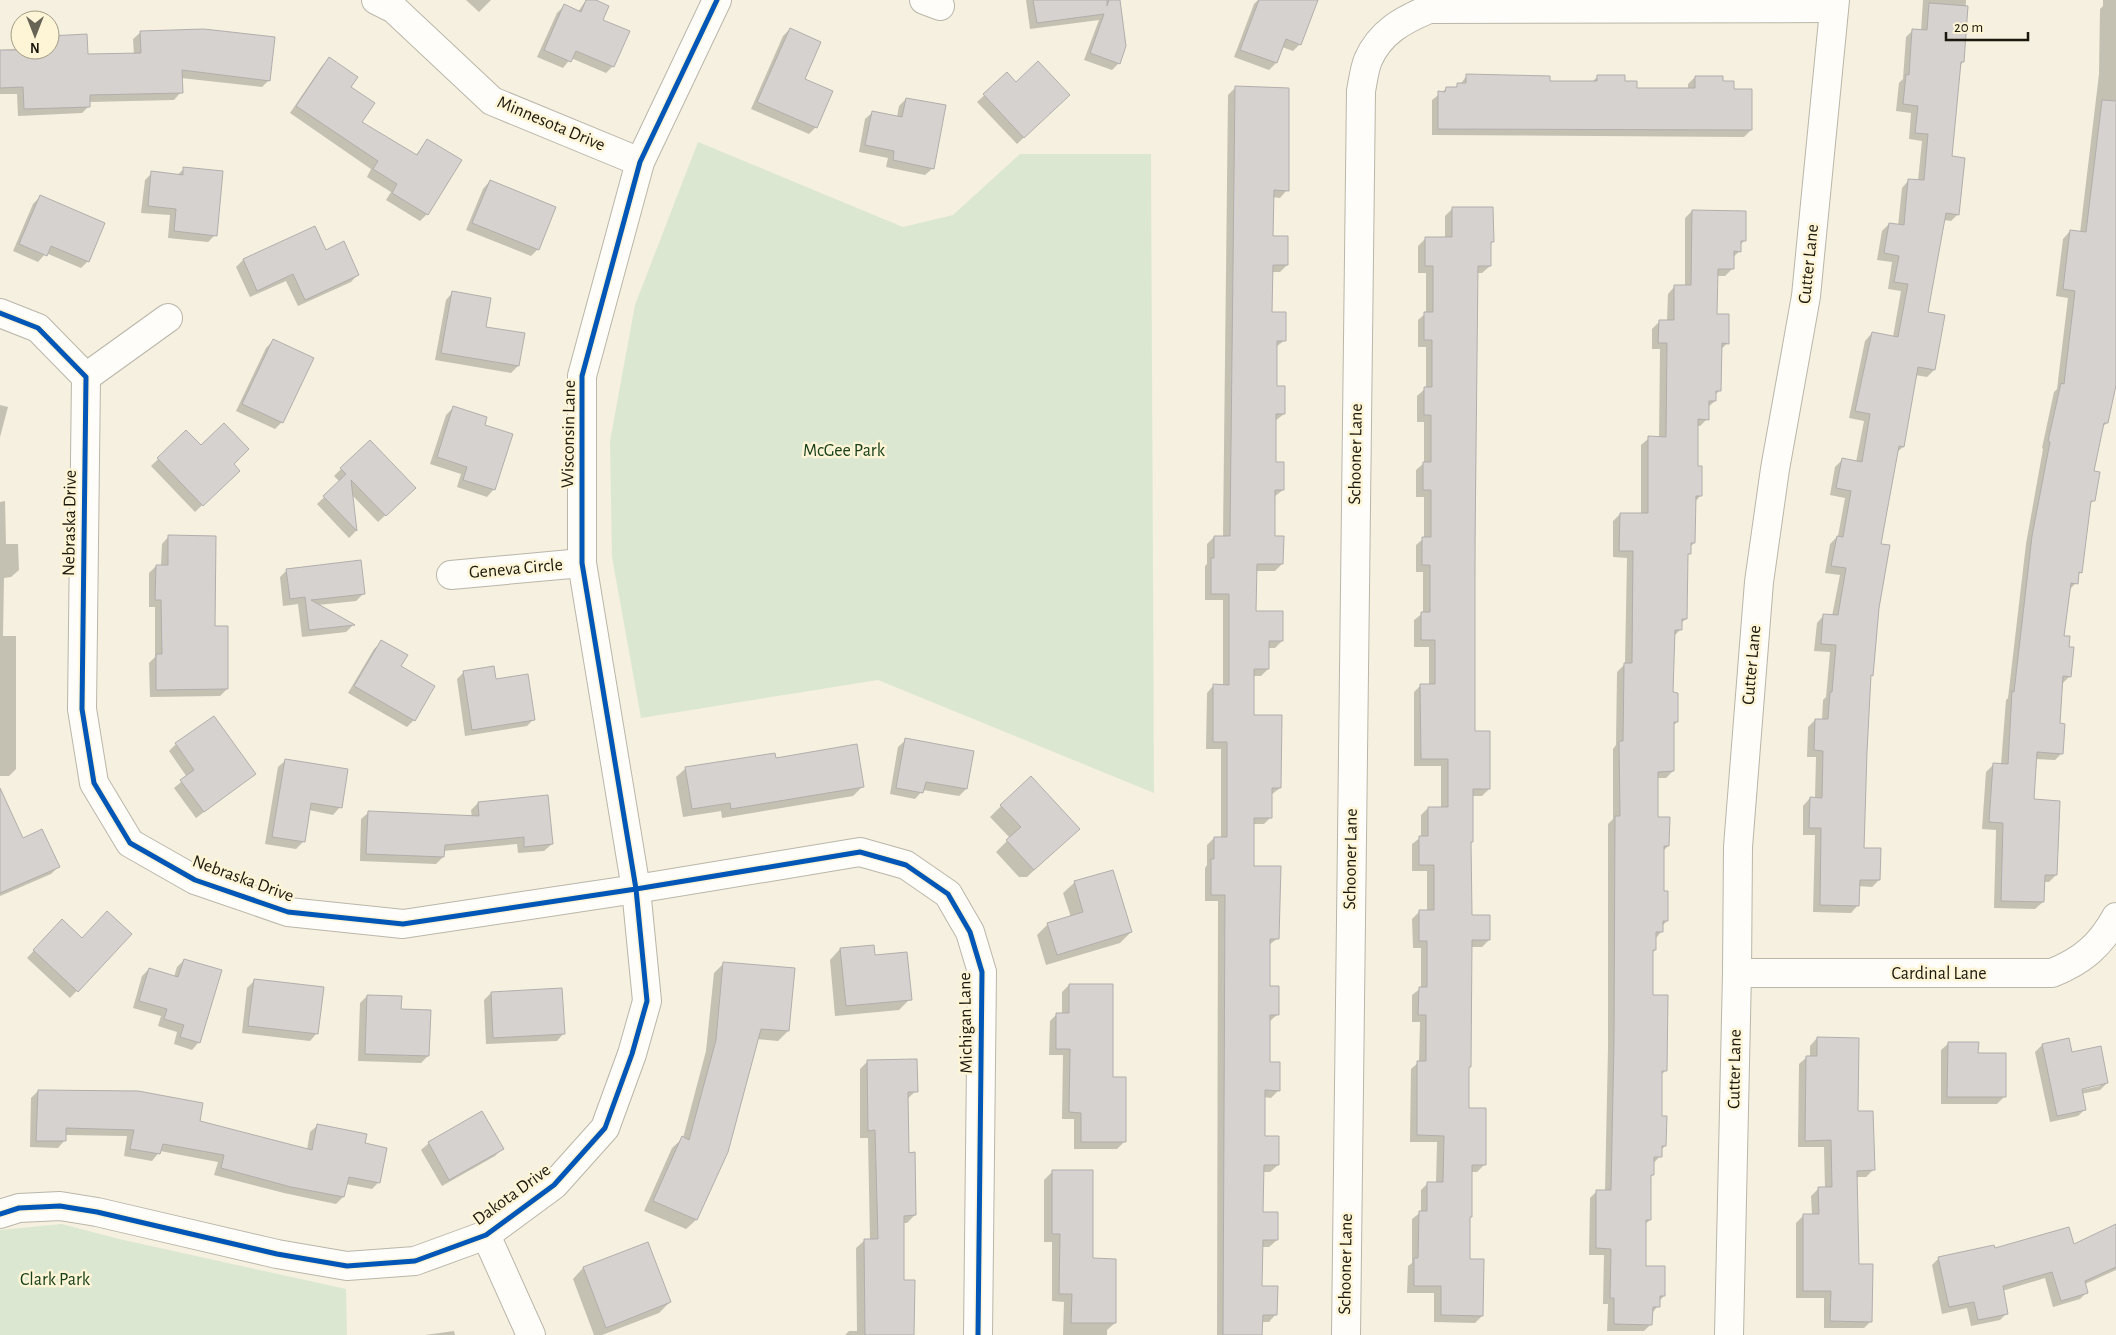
<svg xmlns="http://www.w3.org/2000/svg" width="2116" height="1335" font-family="'Alegreya Sans',sans-serif">
  <style>
    .green { fill: #dce7d1 }
    .shadow { fill: #0003; fill-rule: evenodd }
    .building { fill: #d6d2d0; stroke: #b2aeab }
    .lines { fill: none; stroke-linecap: round; stroke-linejoin: round }
    .minor-casing { stroke: #bab6a9; stroke-width: 30 }
    .minor { stroke: #fefdfa; stroke-width: 28 }
    .cycleway-casing { stroke: #fef4d6; stroke-width: 8 }
    .cycleway { stroke: #0057b8; stroke-width: 5 }
    .labels { text-anchor: middle; dominant-baseline: central; stroke-width: 5; stroke-linejoin: round; paint-order: stroke }
    .street-label { font-size: 18px; fill: #1b180d; stroke: #fef4d6 }
    .park-label { font-size: 18px; fill: #17401a; stroke: #fef4d6 }
  </style>
  <rect width="100%" height="100%" fill="#f5f0df"/>
  <g class="green">
    <path d="M698 142 903 227 953 215 1020 154H1151L1154 793 878 680 641 718 612 557 610 441 635 305Z"/>
    <path d="M62 1224 119 1239 346 1289 347 1335H0V1230Z"/>
  </g>
  <g class="shadow">
    <path d="M466 0H491L479 12Z"/>
    <path d="M586 0H593L602 20 613 66 606 73 571 58 563 68 537 57 557 13 564 6 578 12Z"/>
    <path d="M1026 0H1119L1125 46 1118 64 1112 70 1084 60 1099 20 1030 29Z"/>
    <path d="M1258 0H1269L1300 44 1293 51 1282 47 1276 63 1269 70 1234 57 1254 4Z"/>
    <path d="M1923 0H1966L1963 62 1960 65 1950 158 1958 214 1951 221 1943 220 1927 313 1934 370 1927 377 1915 375 1903 447 1896 453 1880 545 1878 607 1870 677 1863 849 1879 880 1872 887 1858 886V905L1851 913 1813 912 1815 835H1803V806L1810 798 1815 799 1816 757H1807L1808 727 1815 720H1822L1823 700 1826 697 1830 652 1814 651 1817 623 1824 615 1832 616 1840 575 1825 573 1830 544 1838 536 1845 498 1830 495 1835 467 1842 460 1856 462 1864 421 1849 418 1865 341 1872 333 1893 337 1901 291 1888 289 1892 262 1877 260 1882 231 1889 224 1898 226 1902 188 1909 180 1918 181 1922 141 1909 139 1911 113 1896 111 1899 83 1903 79 1906 37 1913 30 1921 31Z"/>
    <path d="M2103 0H2116V383L2107 423 2102 427 2092 472 2094 500 2089 505 2081 572 2077 576 2076 583 2069 590 2063 637 2070 676 2062 684 2059 724 2062 753 2055 760 2035 759 2032 800 2056 875 2049 882H2043V902L2035 909 1994 908 1996 830 1982 829 1986 772 1993 765H2001L2006 700 2008 698 2026 544 2043 449 2042 448 2054 392 2057 389 2068 298 2056 296 2063 239 2070 231 2080 233 2099 74 2100 9 2103 6Z"/>
    <path d="M790 29 816 127 809 134 751 109 783 36Z"/>
    <path d="M141 32 269 80 262 87 181 78V92L174 100 89 102V106L82 113 18 116 17 94H0V50L15 49V45L20 40V50H50V37L87 55H134L133 39Z"/>
    <path d="M329 59 349 87 361 122 415 156 427 141V214L420 221 386 200 391 192 367 177 371 169 290 113 322 66Z"/>
    <path d="M1007 74 1016 84 1068 95 1017 144 977 102Z"/>
    <path d="M1467 75 1549 82H1592L1598 76 1624 82 1635 90H1688V84L1695 77 1722 82 1733 90 1751 130 1744 137 1432 135V100L1447 88H1453L1460 85Z"/>
    <path d="M1236 87 1287 190 1280 198 1272 197V238L1287 265 1280 272H1272L1271 313 1285 340 1276 347V387L1284 414 1275 421V463L1283 490 1274 497V537L1282 564 1275 571H1255V612L1282 641 1275 648H1268V669L1261 676H1253L1252 716 1280 788 1271 795V817L1264 824H1253V868L1278 938 1269 945V987L1278 1014 1269 1022V1063L1279 1090 1271 1098 1263 1097V1138L1278 1165 1270 1172H1263L1262 1213 1277 1240 1269 1247H1262L1261 1288 1276 1314 1269 1322H1261V1335H1217L1218 901H1205V868L1207 865V845L1214 838H1221V749H1206L1207 693 1214 685 1223 686V600H1205V566L1207 564V544L1214 537H1223L1228 95Z"/>
    <path d="M906 99 933 168 925 175 886 167 888 158 859 152 865 119 873 112 897 117 899 106Z"/>
    <path d="M184 169 215 235 208 242 168 238 170 215 141 213 145 180 152 173 177 175Z"/>
    <path d="M490 181 538 249 531 256 466 230 483 189Z"/>
    <path d="M40 197 88 261 81 268 46 253 38 262 13 251 33 204Z"/>
    <path d="M1452 209 1492 242 1490 245V266L1482 273H1477L1474 732 1489 789 1482 796H1472V842L1469 844 1471 916 1489 940 1482 947H1471L1470 1066 1467 1069V1109L1484 1165 1477 1172H1471L1469 1260 1482 1316 1475 1323 1434 1322V1293H1407L1408 1266 1412 1263V1219L1421 1212V1190L1428 1183H1436L1437 1142H1410L1411 1069 1419 1062 1420 1022H1412V995L1421 988V948H1413L1412 919 1420 911H1427V871H1412V844L1421 837V815L1428 808H1441V766H1414V692L1421 685H1429V647H1414V620L1423 613V572H1416V545L1424 538V497H1416V470L1424 463V422H1417V396L1426 388V347H1418V320L1426 313V273H1418V246L1425 239H1445V216Z"/>
    <path d="M1692 211 1745 240 1740 245V251L1732 258V269L1725 276H1717L1716 316 1728 343 1720 350V390L1715 395V401L1707 408V419L1700 426H1696V467L1701 495 1695 502 1694 543 1689 548V553L1687 556 1686 619 1681 623V629L1674 636 1672 694 1677 722 1673 726V771L1666 778H1657V818L1668 846 1663 851V893L1667 921 1662 926V931L1655 939V950L1652 953 1651 996 1666 1070 1661 1075V1118L1665 1146 1660 1151V1156L1653 1164V1175L1650 1177V1220L1644 1225V1267L1664 1296 1659 1301 1658 1306 1651 1314V1324L1644 1331H1607L1608 1304H1603L1604 1255H1589L1590 1198 1597 1191H1605L1608 1048V824L1613 819V749L1616 745 1617 672 1625 664 1627 558 1613 557V521L1620 514H1641V445L1649 438H1659L1660 349H1652V329L1659 322H1667L1668 294 1675 286 1685 287V218Z"/>
    <path d="M314 228 325 251 358 274 351 282 298 306 286 281 250 297 236 267 243 260Z"/>
    <path d="M453 292 518 366 511 373 435 360 446 300Z"/>
    <path d="M273 341 282 422 275 429 236 411 266 348Z"/>
    <path d="M0 405 8 407 0 437Z"/>
    <path d="M453 408 494 489 487 497 457 487 461 474 430 464 446 415Z"/>
    <path d="M186 432 201 446 232 464 238 471 195 512 151 466Z"/>
    <path d="M341 469 407 495 378 522 351 494 356 531 349 538 317 504 340 482 334 476Z"/>
    <path d="M5 501 6 544H18L19 570 11 577 4 578 3 636H16V769L9 776H0V502Z"/>
    <path d="M169 536 214 627 227 689 220 696 150 697 149 663 155 657V607H149V573L156 566H161L162 544Z"/>
    <path d="M287 570 363 594 356 601 318 605 353 625 346 632 302 637 298 604 283 606 280 577Z"/>
    <path d="M382 642 399 667 414 720 407 727 348 693 374 649Z"/>
    <path d="M464 672 495 680 534 719 527 726 465 736 457 679Z"/>
    <path d="M906 740 972 752 966 789 959 796 923 790 915 799 890 794 898 747Z"/>
    <path d="M176 744 254 774 196 818 174 788 187 777 169 751Z"/>
    <path d="M775 759 863 786 853 796 722 818 721 811 683 817 676 777 686 768Z"/>
    <path d="M286 760 340 807 333 815 309 810 303 842 296 849 265 844 278 767Z"/>
    <path d="M478 803 552 844 544 851 518 853 517 844 443 851V857L436 864 360 861 361 819 369 812 472 817 471 810Z"/>
    <path d="M1001 806 1067 839 1027 877H1019L996 852 1010 838 990 817Z"/>
    <path d="M0 816 22 839 58 867 51 874 0 896Z"/>
    <path d="M1112 871 1131 932 1120 943 1046 965 1037 935 1048 924 1071 917 1063 893 1074 883Z"/>
    <path d="M62 920 82 939 126 938 70 998 27 958Z"/>
    <path d="M840 949 874 956 910 999 899 1010 835 1016 830 960Z"/>
    <path d="M184 960 199 1042 192 1050 174 1044 177 1032 158 1026 161 1016 133 1008 142 976 149 969 174 977 177 967Z"/>
    <path d="M724 963 788 1031 778 1041 757 1039 727 1152 696 1220 686 1229 644 1211 672 1148 683 1138 706 1051 714 973Z"/>
    <path d="M254 981 317 1033 310 1041 242 1033 247 988Z"/>
    <path d="M1069 985 1112 1078 1124 1142 1117 1149H1074V1119H1062L1063 1055H1049L1050 1021 1057 1014H1062V992Z"/>
    <path d="M491 993 564 1033 557 1041 486 1044 484 1000Z"/>
    <path d="M367 996 400 1011 428 1056 421 1063 358 1061 360 1003Z"/>
    <path d="M1817 1038 1857 1113 1873 1170 1866 1177H1856L1858 1265 1871 1321 1864 1328H1824V1298H1796V1223L1803 1216 1812 1215 1811 1196 1818 1189H1825L1824 1147H1798L1799 1064 1807 1057H1810V1046Z"/>
    <path d="M2068 1040 2071 1054 2107 1083 2100 1090 2081 1094 2085 1109 2078 1116 2050 1122 2035 1052 2042 1045ZM2100 1084V1086L2076 1091 2075 1089Z"/>
    <path d="M1949 1043 1977 1054 2004 1097 1997 1104H1941V1050Z"/>
    <path d="M868 1061 916 1091 907 1099 908 1154 915 1215 907 1223H902L903 1282 914 1335H845L849 1331H857L856 1248 865 1240H870L868 1138H860V1069Z"/>
    <path d="M38 1091 198 1122 307 1150 310 1132 318 1125 363 1144 379 1182 372 1189 346 1184 343 1197 336 1204 284 1193 214 1175 218 1162 160 1151 152 1161 124 1156 127 1136 65 1135V1140L58 1148 30 1147 31 1098Z"/>
    <path d="M429 1143 502 1149 495 1156 442 1186 421 1150Z"/>
    <path d="M1053 1171 1092 1260 1115 1323 1107 1330V1335H1063L1064 1302 1052 1301V1242H1044V1180Z"/>
    <path d="M2116 1226V1270L2085 1284 2087 1292 2080 1299 2053 1307 2045 1278 2002 1291 2007 1313 2000 1320 1971 1326 1967 1308 1942 1314 1932 1265 1939 1258 1994 1250 2073 1246Z"/>
    <path d="M647 1244 670 1302 659 1313 602 1335H594L573 1279 583 1268Z"/>
    <path d="M454 1331 455 1335H425Z"/>
  </g>
  <g class="building">
    <path d="M586 0H596L609 6 603 20 630 31 614 67 576 51 571 62 544 50 564 4 581 12Z"/>
    <path d="M1033 0H1107V6L1109 0H1120L1126 46 1120 64 1090 53 1104 14 1037 23Z"/>
    <path d="M1259 0H1318L1301 45 1286 39 1277 63 1240 50Z"/>
    <path d="M1929 3 1968 6 1964 62H1961L1952 156 1965 158 1959 215 1946 213 1928 312 1945 315 1935 370 1918 367 1904 447 1899 446 1881 544 1890 545 1879 608 1873 676 1871 675 1867 752 1864 848H1881L1880 880H1860L1859 906 1820 905 1821 828H1809L1810 797 1822 798 1823 751 1814 750 1815 719H1828L1830 692H1832L1836 645 1821 644 1823 614 1838 615 1846 568 1831 566 1837 536 1843 537 1851 491 1836 488 1842 458 1862 462 1870 414 1855 411 1872 332 1898 337 1908 284 1894 282 1899 256 1884 253 1889 223 1904 225 1908 179 1924 180 1928 134 1915 133 1918 106 1903 104 1906 74 1909 75 1912 29 1927 30Z"/>
    <path d="M790 28 821 42 805 79 833 91 817 128 757 102Z"/>
    <path d="M204 29 275 37 270 81 182 70 183 93 90 95V107L24 109 23 87 0 88V50H50V36L87 34 88 54 141 53 140 31Z"/>
    <path d="M329 57 358 77 351 87 375 103 362 122 417 155 427 139 462 160 428 215 392 193 397 184 373 169 378 161 296 106Z"/>
    <path d="M1038 61 1070 95 1024 138 983 94 1007 72 1016 82Z"/>
    <path d="M1466 74 1550 76V81H1597V75H1625V81H1637V88H1695V76H1723V81H1734V89H1752V130L1438 129V91L1445 92 1446 87H1457V83H1466Z"/>
    <path d="M1235 86 1289 88V191L1274 190 1273 236H1288V265H1273L1272 312H1286V341H1277V386H1285V414H1276V462H1284V490H1275V536H1284L1283 564H1257L1256 611H1283V641H1269V669H1254V715H1282L1281 788H1272V818H1254V866H1281L1279 939H1270V986H1279V1015H1270V1062H1280V1091L1265 1090V1136H1279V1165H1264L1263 1212H1278V1240H1263L1262 1286H1278L1277 1315H1263L1262 1335H1223L1225 895H1211V859H1214V837H1227V742H1213V684L1229 685V594H1211V558H1214V536H1230Z"/>
    <path d="M906 98 946 105 934 169 893 160 894 151 865 145 872 111 902 117Z"/>
    <path d="M2102 100 2116 101V385L2108 423H2104L2094 471 2100 472 2095 501H2091L2082 573 2079 572 2078 584 2071 583 2064 636H2070L2069 647H2074L2071 677 2063 676 2060 723 2065 724 2063 754 2037 752 2034 799 2060 801 2057 875H2045L2044 902 2001 901 2003 823 1989 822 1993 763 2008 764 2012 691 2014 692 2032 536 2050 442 2048 441 2061 383 2064 384 2075 291 2063 289 2070 230 2086 232Z"/>
    <path d="M183 167 223 171 217 236 174 231 176 209 148 206 151 171 183 175Z"/>
    <path d="M490 180 556 207 539 250 472 223Z"/>
    <path d="M40 195 105 223 89 262 51 246 47 256 19 244Z"/>
    <path d="M1452 207H1493L1494 242H1491V266H1478L1475 543V731H1490V789H1473V842H1471L1472 915H1490V940H1472L1471 1067H1469V1108H1486V1165H1472V1217H1470V1259H1484L1483 1316 1441 1315V1286H1414V1258H1418L1419 1211H1427V1182H1443L1444 1136 1417 1135V1061H1426V1015H1418L1419 987H1427V941H1419V910H1434V865H1419V836H1428V807H1448V759H1421L1420 684H1435V640H1421V612H1430V565H1422V537H1431V490H1423V462H1431V415H1424V387H1432V340H1424V312H1433V266H1425V237H1452Z"/>
    <path d="M1692 210 1746 211V241H1741V252L1734 251V269H1718L1717 314H1729V344L1722 343 1721 391H1716V401H1709V420L1698 419V466H1702V496H1696L1695 543H1691V554H1688L1687 619H1682V630H1675L1673 692 1678 693V722H1674V771L1658 772V817H1670L1669 846H1664V891H1668V921H1663V932H1656V950H1653V995H1668L1667 1071H1662V1116H1667L1666 1146H1662V1157H1654V1175H1651V1220H1646V1266H1665V1296H1660V1307H1653L1652 1325 1614 1324V1298H1610L1611 1249 1596 1248V1190H1611L1614 1040 1615 816H1620L1619 741H1623L1624 663H1632L1633 551H1619L1620 513H1648V436L1666 437 1667 343H1658L1659 320H1674V285H1691Z"/>
    <path d="M315 226 326 250 344 241 359 275 305 300 293 274 257 291 243 259Z"/>
    <path d="M452 291 491 298 486 327 525 333 519 366 441 353Z"/>
    <path d="M273 339 314 358 283 423 242 404Z"/>
    <path d="M453 406 487 417 485 425 513 434 495 490 463 480 467 467 437 457Z"/>
    <path d="M224 423 249 449 234 464 240 471 203 506 157 458 186 430 201 445Z"/>
    <path d="M370 440 416 488 386 516 351 480 357 531 323 496 346 474 340 468Z"/>
    <path d="M168 535 216 536 215 626H228V689L156 690V654H162L161 600H155L156 565H168Z"/>
    <path d="M361 560 365 594 311 600 355 625 309 630 305 597 290 599 286 569Z"/>
    <path d="M381 640 408 655 401 666 435 686 415 721 354 686Z"/>
    <path d="M494 666 496 679 528 674 535 720 472 730 463 671Z"/>
    <path d="M214 716 256 774 204 812 180 780 194 770 175 743Z"/>
    <path d="M905 738 974 751 967 789 926 782 923 793 896 788Z"/>
    <path d="M857 744 864 787 731 809 730 803 692 809 685 767 775 753 776 758Z"/>
    <path d="M285 759 348 769 342 808 311 803 305 842 272 837Z"/>
    <path d="M1031 776 1080 829 1034 870 1006 840 1021 827 1000 805Z"/>
    <path d="M0 788 23 838 42 829 60 867 0 893Z"/>
    <path d="M548 795 553 844 524 847V837L445 845 444 857 366 854 368 811 479 816 478 802Z"/>
    <path d="M1113 870 1132 932 1057 955 1047 923 1083 912 1074 881Z"/>
    <path d="M107 911 132 934 78 992 33 950 62 919 82 938Z"/>
    <path d="M874 945 875 955 907 952 912 1000 846 1006 840 948Z"/>
    <path d="M184 959 222 970 200 1043 180 1037 184 1025 164 1019 167 1009 139 1001 149 968 178 977Z"/>
    <path d="M723 962 795 968 789 1031 761 1029 728 1152 697 1220 653 1201 682 1136 689 1140 716 1040Z"/>
    <path d="M254 979 324 987 318 1034 248 1026Z"/>
    <path d="M1069 984H1113V1077H1126V1142H1081V1113L1069 1112 1070 1049H1056V1013H1069Z"/>
    <path d="M562 988 565 1034 493 1038 491 992Z"/>
    <path d="M367 995 402 996 401 1009 431 1010 429 1056 365 1054Z"/>
    <path d="M1817 1037 1859 1038 1858 1111H1873L1875 1170 1857 1171 1859 1264H1873L1872 1322 1830 1321 1831 1291H1803V1214H1819L1818 1187H1832L1831 1140 1805 1141 1806 1056H1817Z"/>
    <path d="M2069 1038 2072 1052 2101 1046 2108 1083 2082 1089 2086 1110 2057 1116 2042 1044Z"/>
    <path d="M1948 1042H1979L1978 1053H2006V1097H1947Z"/>
    <path d="M917 1059 918 1092H908L909 1153 915 1152 916 1215 904 1216V1280H915L914 1335H865L864 1239H878L875 1130 868 1131 867 1060Z"/>
    <path d="M38 1090 138 1091 203 1103 200 1121 312 1150 317 1124 367 1134 365 1143 387 1148 380 1183 349 1177 344 1197 291 1187 221 1168 224 1155 163 1144 160 1154 130 1149 134 1130 66 1128V1141H36Z"/>
    <path d="M482 1111 504 1149 449 1180 428 1142Z"/>
    <path d="M1052 1170H1093V1258L1116 1259V1323H1071L1072 1294H1059L1060 1234H1052Z"/>
    <path d="M2116 1224V1267L2085 1281 2088 1293 2061 1301 2052 1272 2003 1286 2008 1314 1978 1320 1974 1302 1949 1307 1938 1257 1994 1245 1995 1248 2069 1227 2074 1244Z"/>
    <path d="M648 1242 671 1302 606 1328 583 1267Z"/>
  </g>
  <g class="lines">
    <g class="minor-casing">
      <g id="minor">
        <path d="M376 0 394 9 492 101 640 162"/>
        <path d="M924 0 940 6"/>
        <path d="M0 313 38 328 86 377 82 709 94 783 130 843 195 880 288 912 403 924 636 889 860 852 906 865 948 894 970 932 982 972 978 1335"/>
        <path d="M86 377 168 318"/>
        <path d="M451 575 582 563"/>
        <path d="M1737 973H2052C2082 961 2100 946 2116 917"/>
        <path d="M0 1214 19 1208 60 1206 97 1212 277 1254 347 1266 415 1261 486 1235 554 1185 605 1128 632 1054 647 1001 636 889 582 563V376L640 162 717 0"/>
        <path d="M486 1235 531 1335"/>
        <path d="M1346 1335 1361 91C1363 81 1364 70 1368 60 1380 32 1403 20 1429 9L1834 8"/>
        <path d="M1729 1335 1737 973 1738 847 1759 582 1775 469 1806 296 1835 0"/>
      </g>
    </g>
    <use href="#minor" class="minor"/>
    <g class="cycleway-casing">
      <g id="cycleway">
        <path d="M0 313 38 328 86 377 82 709 94 783 130 843 195 880 288 912 403 924 636 889 860 852 906 865 948 894 970 932 982 972 978 1335"/>
        <path d="M0 1214 19 1208 60 1206 97 1212 277 1254 347 1266 415 1261 486 1235 554 1185 605 1128 632 1054 647 1001 636 889 582 563V376L640 162 717 0"/>
      </g>
    </g>
    <use href="#cycleway" class="cycleway"/>
  </g>
  <g class="labels">
    <g class="street-label">
      <text transform="translate(551 124) rotate(23)">Minnesota Drive</text>
      <text transform="translate(1809 264) rotate(-84)">Cutter Lane</text>
      <text transform="translate(569 434) rotate(-89)">Wisconsin Lane</text>
      <text transform="translate(1356 454) rotate(-89)">Schooner Lane</text>
      <text transform="translate(70 523) rotate(-89)">Nebraska Drive</text>
      <text transform="translate(516 569) rotate(-5)">Geneva Circle</text>
      <text transform="translate(1752 665) rotate(-85)">Cutter Lane</text>
      <text transform="translate(1351 859) rotate(-89)">Schooner Lane</text>
      <text transform="translate(243 879) rotate(20)">Nebraska Drive</text>
      <text x="1939" y="974">Cardinal Lane</text>
      <text transform="translate(966 1023) rotate(-91)">Michigan Lane</text>
      <text transform="translate(1735 1069) rotate(-89)">Cutter Lane</text>
      <text transform="translate(512 1195) rotate(-36)">Dakota Drive</text>
      <text transform="translate(1346 1264) rotate(-89)">Schooner Lane</text>
    </g>
    <g class="park-label">
      <text x="844" y="451">McGee Park</text>
      <text x="55" y="1280">Clark Park</text>
    </g>
  </g>
  <g transform="translate(35 35) rotate(180)"><circle r="24" fill="#fef4d6" stroke="#a39c86"/>
  <path d="M0-4L9 19L0 12L-9 19Z" fill="#676456"/>
  <text y="-8" font-size="14" font-weight="bold" text-anchor="middle" fill="#1b180d">N</text>
  </g>
  <path d="M1946 32v8h82v-8" fill="none" stroke="#1b180d" stroke-width="2.5"/>
  <text x="1954" y="32" font-size="15" fill="#1b180d" stroke="#fef4d6" stroke-width="4" paint-order="stroke">20 m</text>
</svg>
